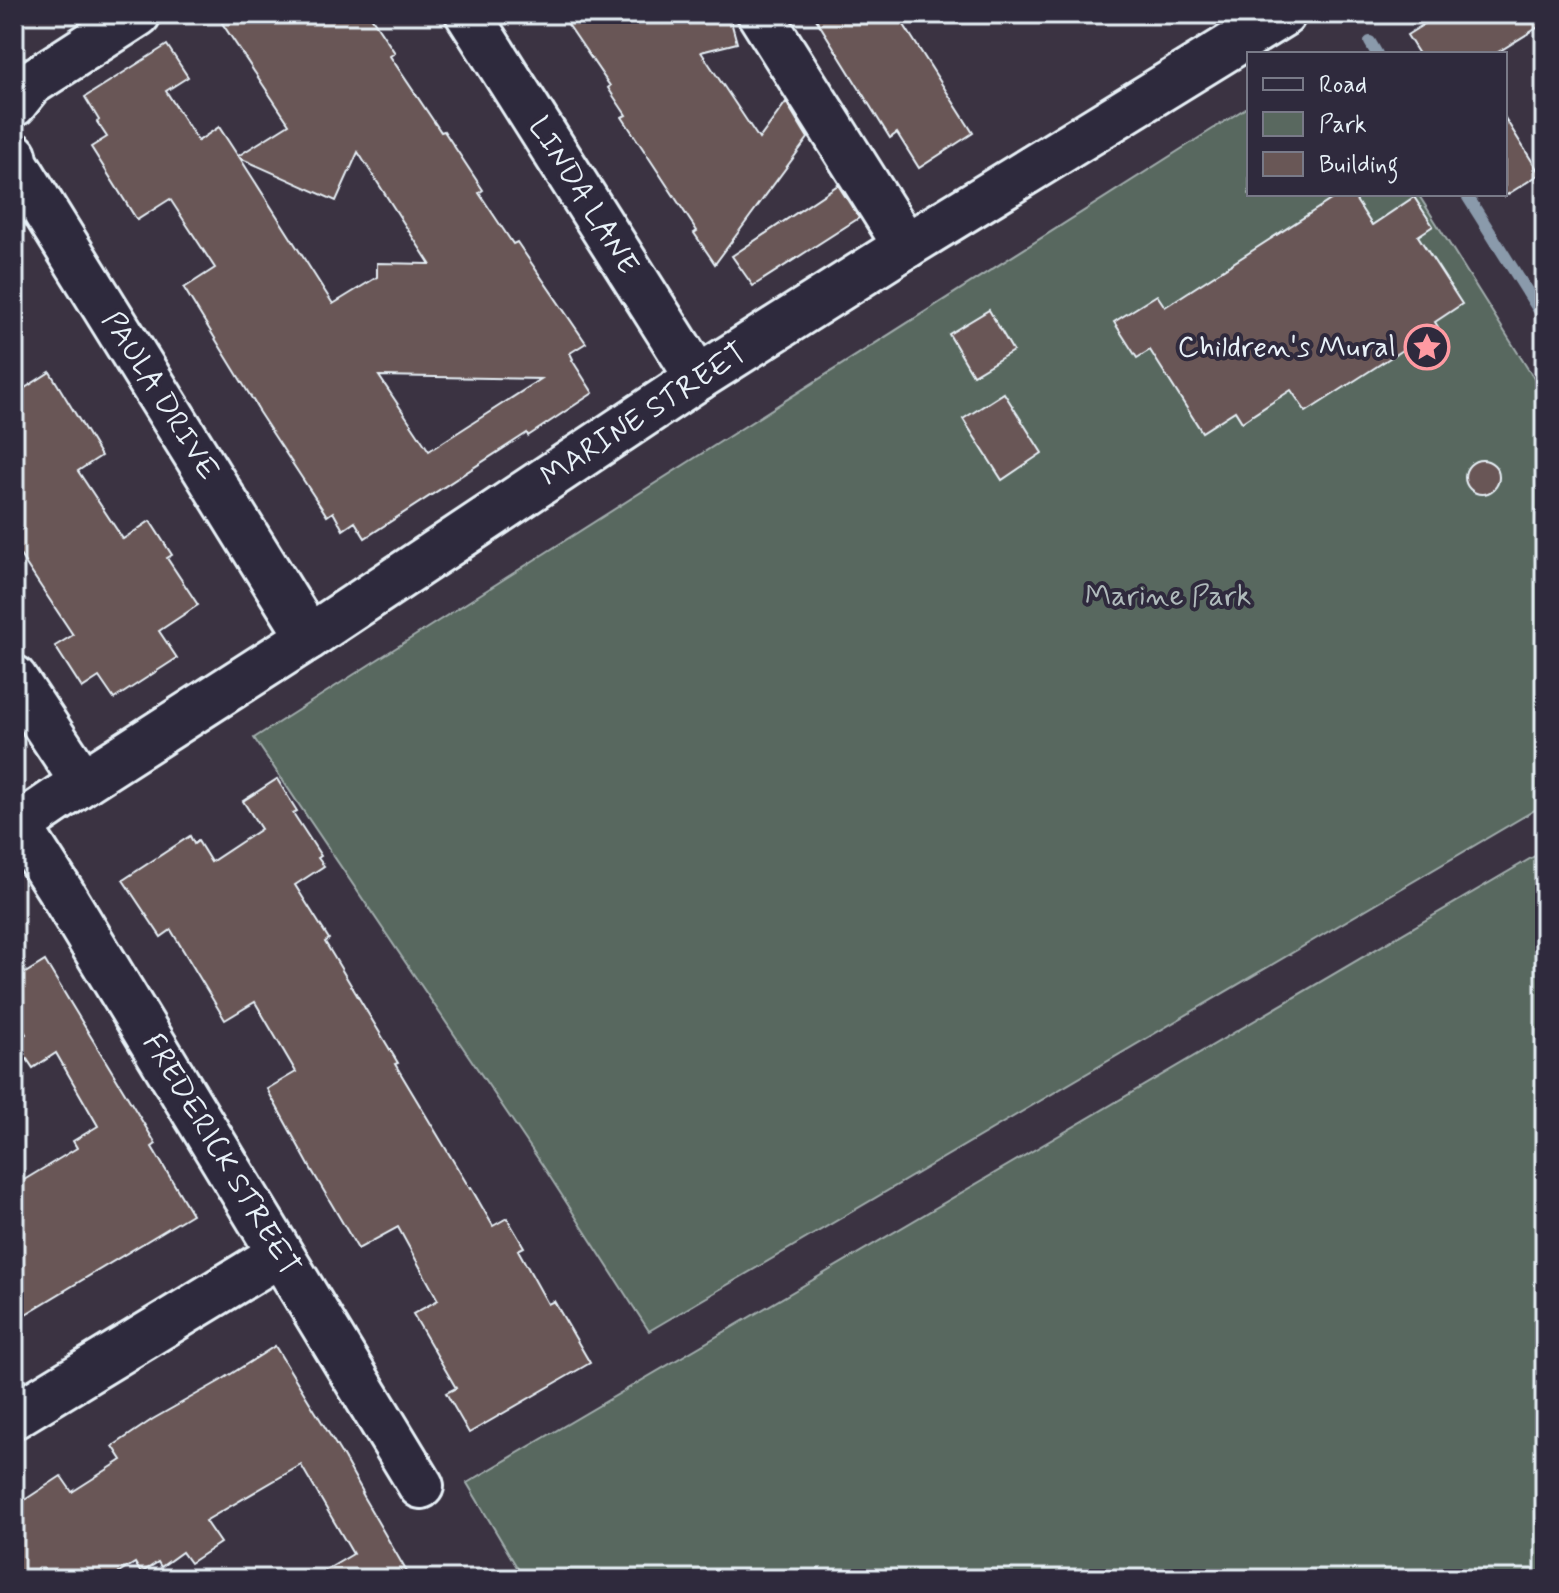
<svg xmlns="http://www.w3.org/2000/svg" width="1559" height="1593" font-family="Mynerve,sans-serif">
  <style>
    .green { fill: #59685f; stroke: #a0acac; stroke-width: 2 }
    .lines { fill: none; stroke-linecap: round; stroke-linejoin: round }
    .stream { stroke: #8a9aab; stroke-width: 12 }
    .building { fill: #695756; stroke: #e8f1f8; stroke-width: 2; fill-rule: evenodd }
    .street-casing { stroke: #e8f1f8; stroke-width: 50 }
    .street { stroke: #2f2a3d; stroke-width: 44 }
    .labels { text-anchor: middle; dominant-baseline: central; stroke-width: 8; stroke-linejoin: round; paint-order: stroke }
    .street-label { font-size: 30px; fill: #e8f1f8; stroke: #2f2a3d }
    .poi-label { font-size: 30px; fill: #e8f1f8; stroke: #2f2a3d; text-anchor: end }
    .park-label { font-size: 30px; fill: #afbabb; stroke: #2f2a3d }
  </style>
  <rect width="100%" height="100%" fill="#3b3342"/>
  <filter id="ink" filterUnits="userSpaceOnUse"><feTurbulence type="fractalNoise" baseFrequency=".0125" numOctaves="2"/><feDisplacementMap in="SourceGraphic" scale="16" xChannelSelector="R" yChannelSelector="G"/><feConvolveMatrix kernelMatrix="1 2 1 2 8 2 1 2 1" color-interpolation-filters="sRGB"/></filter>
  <g filter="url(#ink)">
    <g class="green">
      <path d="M1249 106V194H1418L1545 396V804L649 1331 543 1166 254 738Z"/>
      <path d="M1545 850V1579H524L467 1483Z"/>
    </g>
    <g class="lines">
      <g class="stream">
        <path d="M1370 42 1377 54"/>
        <path d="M1466 194 1545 320"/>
      </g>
    </g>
    <g class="building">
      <path d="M216 14H369L395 53 390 56 441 132 444 131 483 190 479 193 513 244 517 242 586 343 570 353 573 359 572 360 593 393 528 436 527 433 365 538 355 522 343 530 333 512 327 516 258 411 259 410 184 288 215 268 170 199 137 220 91 147 107 137 97 122 99 120 85 97 167 45 188 77 166 91 198 141 219 127 238 156 289 124ZM358 152 430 264 377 263V277L333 304 240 158 336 201ZM379 376 541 379 429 451Z"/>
      <path d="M561 14H657L663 23 698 14H729L737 43 701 52 759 139 786 102 808 138 715 264 694 233 697 231 622 117 626 115 608 88 610 86Z"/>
      <path d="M813 14H897L973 133 919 168 897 133 890 138Z"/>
      <path d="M1440 14H1545V23L1495 54H1419L1407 35Z"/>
      <path d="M1505 118 1540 174 1505 196Z"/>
      <path d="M838 185 859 218 753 286 732 256Z"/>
      <path d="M1340 194H1352L1372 225 1414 197 1433 226 1418 236 1462 304 1435 322 1438 327 1306 412 1291 390 1242 422 1235 411 1202 432 1150 350 1137 358 1114 322 1157 295 1165 307Z"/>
      <path d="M989 310 1013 351 973 375 949 334Z"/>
      <path d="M50 372 101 456 78 471 123 539 150 521 172 555 167 558 198 605 159 631 177 658 114 699 99 677 82 688 55 646 73 635 14 546V395Z"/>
      <path d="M1004 393 1042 453 1002 480 963 419Z"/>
      <circle cx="1482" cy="477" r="17"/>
      <path d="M277 779 297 811 293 813 321 856 318 858 324 866 295 885 329 939 325 942 398 1063 395 1064 470 1189 471 1188 493 1226 507 1218 524 1247 518 1250 548 1304 554 1301 590 1363 469 1433 446 1393 456 1388 413 1314 438 1300 398 1227 358 1249 311 1169 267 1089 296 1072 255 1002 225 1020 171 930 161 937 123 880 190 836 194 844 198 841 211 862 261 829 243 801Z"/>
      <path d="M45 961 156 1144 152 1147 192 1214 14 1321V1186L77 1148 73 1141 98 1126 56 1053 33 1068 15 1041 26 1034 14 1016V980Z"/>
      <path d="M275 1346 344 1458 363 1492 361 1493 411 1579H311L353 1554 301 1465 205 1521 220 1543 190 1563 182 1552 161 1567 158 1562 141 1573 135 1563 109 1579H14V1507L61 1476 72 1492 122 1460 113 1446 153 1419 220 1381Z"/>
    </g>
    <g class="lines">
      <g class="street-casing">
        <g id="street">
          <path d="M468 14 698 378"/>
          <path d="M760 14 906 246"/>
          <path d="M14 104 31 83 138 14"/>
          <path d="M14 155 16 164 309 637"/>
          <path d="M14 678 83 782"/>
          <path d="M19 826 60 890 421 1486"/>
          <path d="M14 829 83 782 309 637 698 378 906 246 1283 14"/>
          <path d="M14 1416 280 1254"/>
        </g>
      </g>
      <use href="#street" class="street"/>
    </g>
  </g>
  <defs>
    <g id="sight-ring" transform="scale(2.3)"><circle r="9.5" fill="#2f2a3d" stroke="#ff9aa2" stroke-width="1.5"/><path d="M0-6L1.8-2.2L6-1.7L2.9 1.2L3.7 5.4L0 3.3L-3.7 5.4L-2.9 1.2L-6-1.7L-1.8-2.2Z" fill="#ff9aa2"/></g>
  </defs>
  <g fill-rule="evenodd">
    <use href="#sight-ring" x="1427" y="347"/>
  </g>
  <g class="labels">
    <g class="street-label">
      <text transform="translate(583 196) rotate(58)">LINDA LANE</text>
      <text transform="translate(160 396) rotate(58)">PAULA DRIVE</text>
      <text transform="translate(644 415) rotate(-33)">MARINE STREET</text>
      <text transform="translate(221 1155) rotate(59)">FREDERICK STREET</text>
    </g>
    <g class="poi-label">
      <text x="1396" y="347">Children's Mural</text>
    </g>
    <g class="park-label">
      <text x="1168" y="596">Marine Park</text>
    </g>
  </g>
  <rect width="1559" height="1593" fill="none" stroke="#2f2a3d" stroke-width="48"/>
  <rect x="24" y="24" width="1511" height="1545" fill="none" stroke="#e8f1f8" stroke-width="3" filter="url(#ink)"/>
  <rect x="1247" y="52" width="260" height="144" fill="#2f2a3d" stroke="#797a88" stroke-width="2"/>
  <rect x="1263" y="78" width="40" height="12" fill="#2f2a3d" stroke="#797a88" stroke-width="2"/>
  <text x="1319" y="92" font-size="24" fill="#e8f1f8">Road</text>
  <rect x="1263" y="112" width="40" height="24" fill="#59685f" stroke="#797a88" stroke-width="2"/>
  <text x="1319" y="132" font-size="24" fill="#e8f1f8">Park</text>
  <rect x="1263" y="152" width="40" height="24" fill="#695756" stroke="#797a88" stroke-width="2"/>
  <text x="1319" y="172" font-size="24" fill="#e8f1f8">Building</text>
</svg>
